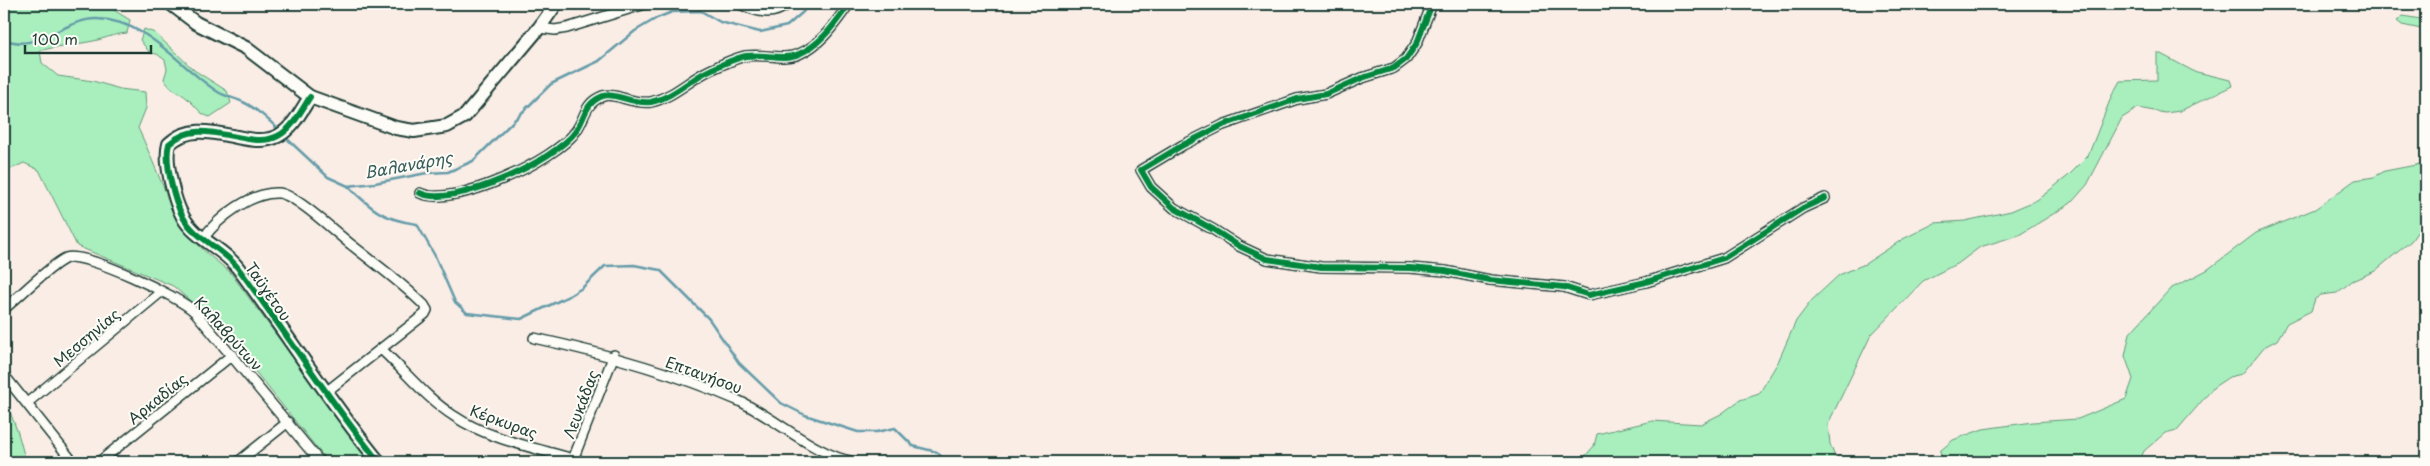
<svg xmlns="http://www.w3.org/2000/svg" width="2430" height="466" font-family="'Playpen Sans',sans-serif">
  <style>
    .green { fill: #a8efbd; stroke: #649678 }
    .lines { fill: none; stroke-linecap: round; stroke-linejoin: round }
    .stream { stroke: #669ca9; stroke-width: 2.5 }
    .street-casing { stroke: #1f3d34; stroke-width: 12 }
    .secondary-casing { stroke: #1f3d34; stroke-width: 16 }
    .street { stroke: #fdfcf7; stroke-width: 9 }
    .secondary { stroke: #fdfcf7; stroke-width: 12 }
    .cycleway-casing { stroke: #fdfcf7; stroke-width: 9 }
    .cycleway { stroke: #00873e; stroke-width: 6 }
    .labels { text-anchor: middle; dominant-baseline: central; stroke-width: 4; stroke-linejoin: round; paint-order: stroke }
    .street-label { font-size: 15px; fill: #1f3d34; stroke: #fdfcf7 }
    .water-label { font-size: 16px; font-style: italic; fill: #375d5b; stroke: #fdfcf7 }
  </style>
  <rect width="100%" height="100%" fill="#f9ede6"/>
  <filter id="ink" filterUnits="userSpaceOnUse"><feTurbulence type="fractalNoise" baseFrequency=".02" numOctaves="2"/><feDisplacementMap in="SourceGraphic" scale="10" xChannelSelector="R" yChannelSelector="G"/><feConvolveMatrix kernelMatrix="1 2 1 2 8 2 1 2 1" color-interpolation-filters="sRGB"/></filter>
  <g filter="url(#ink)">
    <g class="green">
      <path d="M4 4H104L130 20 127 33C113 34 102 40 88 42 72 45 56 46 40 51L42 63 58 76 93 81 120 89 145 92 146 108 138 128C154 161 165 198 186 229 197 247 214 259 230 272L370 462H328L217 324 173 286 77 246 39 170 24 163 4 172Z"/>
      <path d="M2403 16 2426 20V30L2402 25 2397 21Z"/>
      <path d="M144 29 155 33 194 70 227 91 231 103 210 117C199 114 197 107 188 99 179 91 171 91 164 79L167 69 165 60 157 54 150 53 140 40Z"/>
      <path d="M2157 52 2193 71 2230 80 2232 86 2180 111 2165 113 2138 108 2122 118 2087 185 2071 203 2019 235 1980 247 1960 262 1923 281 1871 335 1828 424 1830 444 1837 462H1580L1594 446 1597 434 1652 421 1701 424 1721 414 1740 400 1759 394 1778 362 1796 321 1812 300 1839 275 1865 264 1903 239 1935 223 1965 221 2011 211 2037 200 2068 176 2088 156 2112 95 2120 81 2157 80Z"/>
      <path d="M2426 163V220L2411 241 2375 271 2352 281 2337 293 2321 295 2315 299 2311 311 2287 323 2277 340 2264 347 2242 374 2229 377 2214 387 2177 430 2165 433 2144 451 2139 462H1943L1940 451 1953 440 1983 429 2033 422 2078 419 2126 399 2133 379 2125 356 2130 333 2170 289 2207 270 2256 233 2315 209 2355 180 2374 177 2385 171Z"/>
      <path d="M4 396 18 433 26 462H4Z"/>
    </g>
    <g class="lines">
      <g class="stream">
        <path d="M4 39C37 54 65 18 97 19 148 20 179 67 218 92 226 97 235 98 243 102 256 108 269 120 279 130"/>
        <path d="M284 136 328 177 348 186 375 183 427 173 448 172 473 161 551 84 599 61 635 31 657 18 672 12 701 11 720 22 760 32 787 26 803 12 808 4"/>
        <path d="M348 186C371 209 384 220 417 224L435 256 455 302 467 313 521 319 569 296 582 288 605 266 634 265 660 270 709 319 739 363 781 403 805 415 858 432H877L895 428 913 446 937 452 946 462"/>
      </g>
      <g class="street-casing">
        <g id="street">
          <path d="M740 4C757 12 772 17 788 4"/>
          <path d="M1432 4 1417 43 1406 59 1394 68 1362 78 1326 94 1297 99 1223 125 1183 145 1141 170 1151 187 1174 208 1214 230 1239 246 1267 259 1321 267 1410 268 1445 271 1490 280 1564 287 1589 295 1646 282 1724 258 1803 208 1825 198"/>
          <path d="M539 28 555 30 567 28 645 4"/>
          <path d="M420 193C452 209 556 160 576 131 586 117 584 103 603 96 615 92 633 105 651 102 674 97 690 79 710 70 721 65 735 58 746 56 763 53 783 61 799 54 822 44 835 23 849 4"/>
          <path d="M203 239C217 218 253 191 279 193 297 195 338 235 353 246 378 266 401 282 424 305L427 310 425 314 326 392"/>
          <path d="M4 309C20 296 49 266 66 258 85 251 180 297 195 312L320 462"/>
          <path d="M534 338C603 353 672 372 737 400 774 417 816 456 854 462"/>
          <path d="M381 349C405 371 427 399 454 416 489 440 542 449 583 462"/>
          <path d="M4 375 73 462"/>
          <path d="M27 403 161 292"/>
          <path d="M99 462 232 355"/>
          <path d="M238 462 288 422"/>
          <path d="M572 462 614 355"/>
        </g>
      </g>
      <g class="secondary-casing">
        <g id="secondary">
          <path d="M171 4 196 23 246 48 310 97 396 128 414 131 447 126 465 116 539 28 556 4"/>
          <path d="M310 97C301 111 293 128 278 136 247 152 201 113 169 144 164 161 174 201 183 217 195 239 223 248 238 268 286 332 328 400 379 462"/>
        </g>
      </g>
      <use href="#street" class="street"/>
      <use href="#secondary" class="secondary"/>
      <g class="cycleway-casing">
        <g id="cycleway">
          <path d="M1432 4 1417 43 1406 59 1394 68 1362 78 1326 94 1297 99 1223 125 1183 145 1141 170 1151 187 1174 208 1214 230 1239 246 1267 259 1321 267 1410 268 1445 271 1490 280 1564 287 1589 295 1646 282 1724 258 1803 208 1825 198"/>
          <path d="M310 97C301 111 293 128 278 136 247 152 201 113 169 144 164 161 174 201 183 217 195 239 223 248 238 268 286 332 328 400 379 462"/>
          <path d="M420 193C452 209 556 160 576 131 586 117 584 103 603 96 615 92 633 105 651 102 674 97 690 79 710 70 721 65 735 58 746 56 763 53 783 61 799 54 822 44 835 23 849 4"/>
        </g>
      </g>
      <use href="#cycleway" class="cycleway"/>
    </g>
  </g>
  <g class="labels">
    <g class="street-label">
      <text transform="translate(269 291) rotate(55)">Ταϋγέτου</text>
      <text transform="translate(229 333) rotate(48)">Καλαβρύτων</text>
      <text transform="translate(86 337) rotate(-40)">Μεσσηνίας</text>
      <text transform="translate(704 374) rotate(20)">Επτανήσου</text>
      <text transform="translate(157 398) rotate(-39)">Αρκαδίας</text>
      <text transform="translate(580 404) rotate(-69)">Λευκάδας</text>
      <text transform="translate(504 421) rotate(20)">Κέρκυρας</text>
    </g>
    <g class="water-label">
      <text transform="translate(408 164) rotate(-10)">Βαλανάρης</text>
    </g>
  </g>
  <rect width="2430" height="466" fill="none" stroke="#fdfcf7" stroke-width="20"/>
  <rect x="10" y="10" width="2410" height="446" fill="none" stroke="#1f3d34" stroke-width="2" filter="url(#ink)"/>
  <path d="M25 45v8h126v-8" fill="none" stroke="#1f3d34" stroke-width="2.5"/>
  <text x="32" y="45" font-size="15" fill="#1f3d34" stroke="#fdfcf7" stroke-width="4" paint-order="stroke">100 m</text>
</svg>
